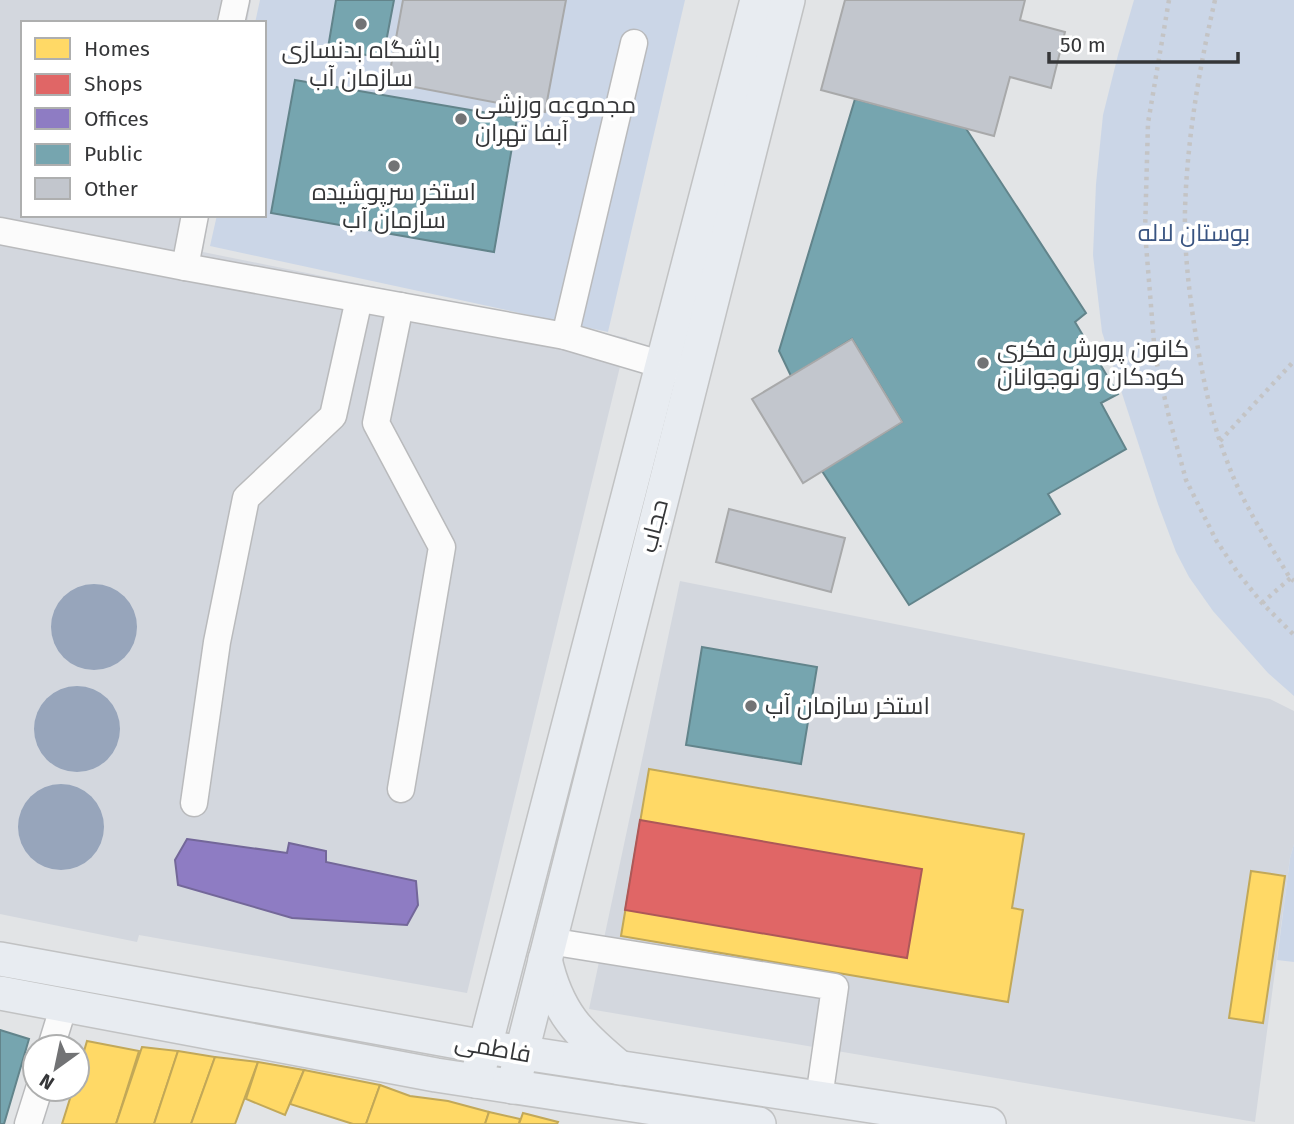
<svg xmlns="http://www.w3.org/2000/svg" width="1294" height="1124" font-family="'Fira Sans',Cairo,sans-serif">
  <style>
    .built { fill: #d3d7de }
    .green { fill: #cbd6e7 }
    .water { fill: #97a5bb }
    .homes { fill: #ffd966; stroke: #c2a858; stroke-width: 2 }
    .shops { fill: #e06666; stroke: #ad5858; stroke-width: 2 }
    .offices { fill: #8e7cc3; stroke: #736799; stroke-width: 2 }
    .public { fill: #76a5af; stroke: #62848b; stroke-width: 2 }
    .building { fill: #c2c6cd; stroke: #a8a9aa; stroke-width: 2 }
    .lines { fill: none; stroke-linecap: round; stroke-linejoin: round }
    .minor-casing { stroke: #b9babc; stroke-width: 29 }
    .major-casing { stroke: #c1c2c3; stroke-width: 36 }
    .path { stroke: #c4c4c5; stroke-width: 4.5; stroke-dasharray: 3.5 5; stroke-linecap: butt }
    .minor { stroke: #fbfbfb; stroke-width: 26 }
    .major { stroke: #e8ecf1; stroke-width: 33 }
    .poi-dot { fill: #727375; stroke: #fff; stroke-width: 2.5 }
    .labels { text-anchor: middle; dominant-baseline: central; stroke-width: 7; stroke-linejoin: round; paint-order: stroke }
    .poi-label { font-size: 24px; fill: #353638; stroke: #fff; text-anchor: start }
    .park-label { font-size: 24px; fill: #395481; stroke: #fff }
    .street-label { font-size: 24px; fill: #353638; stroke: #fff }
  </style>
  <rect width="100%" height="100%" fill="#e2e4e6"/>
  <g class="built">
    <path d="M0 0H251L247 23H23V215H209L203 252 627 338 467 993 139 935 137 942 0 914Z"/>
    <path d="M680 581 1270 699 1294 711V844L1290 858 1255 1122 589 1009Z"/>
  </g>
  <g class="green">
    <path d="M260 0H685L608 332 210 246 217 215H264V23H255Z"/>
    <path d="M1134 0H1294V696L1268 673 1213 611 1189 577 1176 552 1158 504 1102 332 1093 255 1096 184 1103 115 1118 55Z"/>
    <path d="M1294 844V962L1277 960 1290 858Z"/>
  </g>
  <g class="water">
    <circle cx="94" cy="627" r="43"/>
    <circle cx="77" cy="729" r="43"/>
    <circle cx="61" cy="827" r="43"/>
  </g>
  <g class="homes">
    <path d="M649 769 1024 834 1012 908 1023 910 1008 1002 621 936Z"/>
    <path d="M1251 871 1285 876 1263 1023 1229 1018Z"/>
    <path d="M87 1041 139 1051 116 1124H62L73 1089H77V1075Z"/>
    <path d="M142 1047 178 1051 154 1124H116Z"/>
    <path d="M178 1051 215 1057 191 1124H154Z"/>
    <path d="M215 1057 258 1062 235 1124H191Z"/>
    <path d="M258 1062 304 1070 285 1115 246 1099Z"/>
    <path d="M304 1070 380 1085 366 1124H353L290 1104Z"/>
    <path d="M380 1085 410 1096 448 1101 489 1112 485 1124H366Z"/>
    <path d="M489 1112 520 1119 519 1124H485Z"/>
    <path d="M523 1113 558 1122 557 1124H519Z"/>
  </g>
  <path class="shops" d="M640 820 922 869 907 958 625 910Z"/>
  <path class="offices" d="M187 839 287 853 289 843 326 851V862L416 881 418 905 407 925 292 918 178 885 175 860Z"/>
  <g class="public">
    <path d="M336 0H394L383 58 328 48Z"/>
    <path d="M295 80 517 118 494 252 271 213Z"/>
    <path d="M855 99 965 127 1086 313 1075 322 1118 394 1101 403 1126 449 1048 494 1060 514 909 605 822 471 902 422 852 339 791 376 779 351Z"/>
    <path d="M702 647 817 667 801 764 686 745Z"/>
    <path d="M0 1030 29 1039 4 1124H0Z"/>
  </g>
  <g class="building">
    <path d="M403 0H566L545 112 388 82Z"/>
    <path d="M845 0H1025L1020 20 1065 32 1051 88 1010 77 994 136 821 90Z"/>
    <path d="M852 339 902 422 803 483 752 399Z"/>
    <path d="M729 509 845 538 831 592 716 562Z"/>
  </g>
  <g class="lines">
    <g class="minor-casing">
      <g id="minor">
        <path d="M231 23 236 0"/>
        <path d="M0 231 185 267 565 336 680 370"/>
        <path d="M185 267 195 215"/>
        <path d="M400 306 376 423 442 547 401 789"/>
        <path d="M565 336 634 43"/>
        <path d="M194 803 217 642 246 498 333 416 359 299"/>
        <path d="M549 941 835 987 819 1098"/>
        <path d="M51 1047 64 1005"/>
        <path d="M28 1124 39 1089"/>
      </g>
    </g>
    <g class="major-casing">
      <g id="major">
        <path d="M0 959 485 1047 989 1124"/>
        <path d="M545 959C557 1013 579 1034 620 1068"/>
        <path d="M0 993 436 1075 759 1124"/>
        <path d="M476 1081 757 0"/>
        <path d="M513 1087 788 0"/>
      </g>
    </g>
    <g class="path">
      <path d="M1169 0 1148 123 1145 232 1155 355 1169 417 1186 480 1216 540 1238 573 1262 603 1294 635"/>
      <path d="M1215 0C1199 69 1187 140 1185 210 1184 255 1190 299 1197 343 1204 383 1212 423 1227 461 1242 503 1267 540 1290 578L1294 581"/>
      <path d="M1220 441 1294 361"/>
      <path d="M1262 603 1294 575"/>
    </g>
    <use href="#minor" class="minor"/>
    <use href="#major" class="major"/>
  </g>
  <g class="poi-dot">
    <circle cx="361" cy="24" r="7"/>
    <circle cx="461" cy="119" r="7"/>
    <circle cx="394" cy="166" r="7"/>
    <circle cx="983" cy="363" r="7"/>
    <circle cx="751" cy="706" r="7"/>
  </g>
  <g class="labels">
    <g class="poi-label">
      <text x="361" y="50" text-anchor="middle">باشگاه بدنسازی<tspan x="361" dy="28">سازمان آب</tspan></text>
      <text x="475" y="105">مجموعه ورزشی<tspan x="475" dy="28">آبفا تهران</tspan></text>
      <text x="394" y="192" text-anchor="middle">استخر سرپوشیده<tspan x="394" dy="28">سازمان آب</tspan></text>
      <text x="997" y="349">کانون پرورش فکری<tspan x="997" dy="28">کودکان و نوجوانان</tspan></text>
      <text x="765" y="706">استخر سازمان آب</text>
    </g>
    <g class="park-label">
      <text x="1194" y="233">بوستان لاله</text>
    </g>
    <g class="street-label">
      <text transform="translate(654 526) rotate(-76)">حجاب</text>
      <text transform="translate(493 1048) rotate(10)">فاطمی</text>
    </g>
  </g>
  <rect x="21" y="21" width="245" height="196" fill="#ffffff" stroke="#aeafaf" stroke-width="2"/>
  <rect x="35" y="38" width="35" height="21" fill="#ffd966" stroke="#aeafaf" stroke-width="2"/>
  <text x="84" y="56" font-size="21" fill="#353638">Homes</text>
  <rect x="35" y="74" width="35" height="21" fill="#e06666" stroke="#aeafaf" stroke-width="2"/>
  <text x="84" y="91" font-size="21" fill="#353638">Shops</text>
  <rect x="35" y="108" width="35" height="21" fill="#8e7cc3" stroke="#aeafaf" stroke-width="2"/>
  <text x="84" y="126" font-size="21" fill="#353638">Offices</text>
  <rect x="35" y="144" width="35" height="21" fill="#76a5af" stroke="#aeafaf" stroke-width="2"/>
  <text x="84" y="161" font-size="21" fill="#353638">Public</text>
  <rect x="35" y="178" width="35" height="21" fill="#c2c6cd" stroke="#aeafaf" stroke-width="2"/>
  <text x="84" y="196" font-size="21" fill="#353638">Other</text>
  <g transform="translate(56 1068) rotate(213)"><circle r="33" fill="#ffffff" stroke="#aeafaf" stroke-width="2"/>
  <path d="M0-5L12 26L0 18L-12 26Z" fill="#727375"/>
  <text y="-10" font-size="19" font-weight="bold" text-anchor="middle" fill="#353638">N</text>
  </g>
  <path d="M1049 52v10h189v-10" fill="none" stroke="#353638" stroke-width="3.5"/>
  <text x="1060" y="52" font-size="21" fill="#353638" stroke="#ffffff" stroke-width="5" paint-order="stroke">50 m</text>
</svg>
